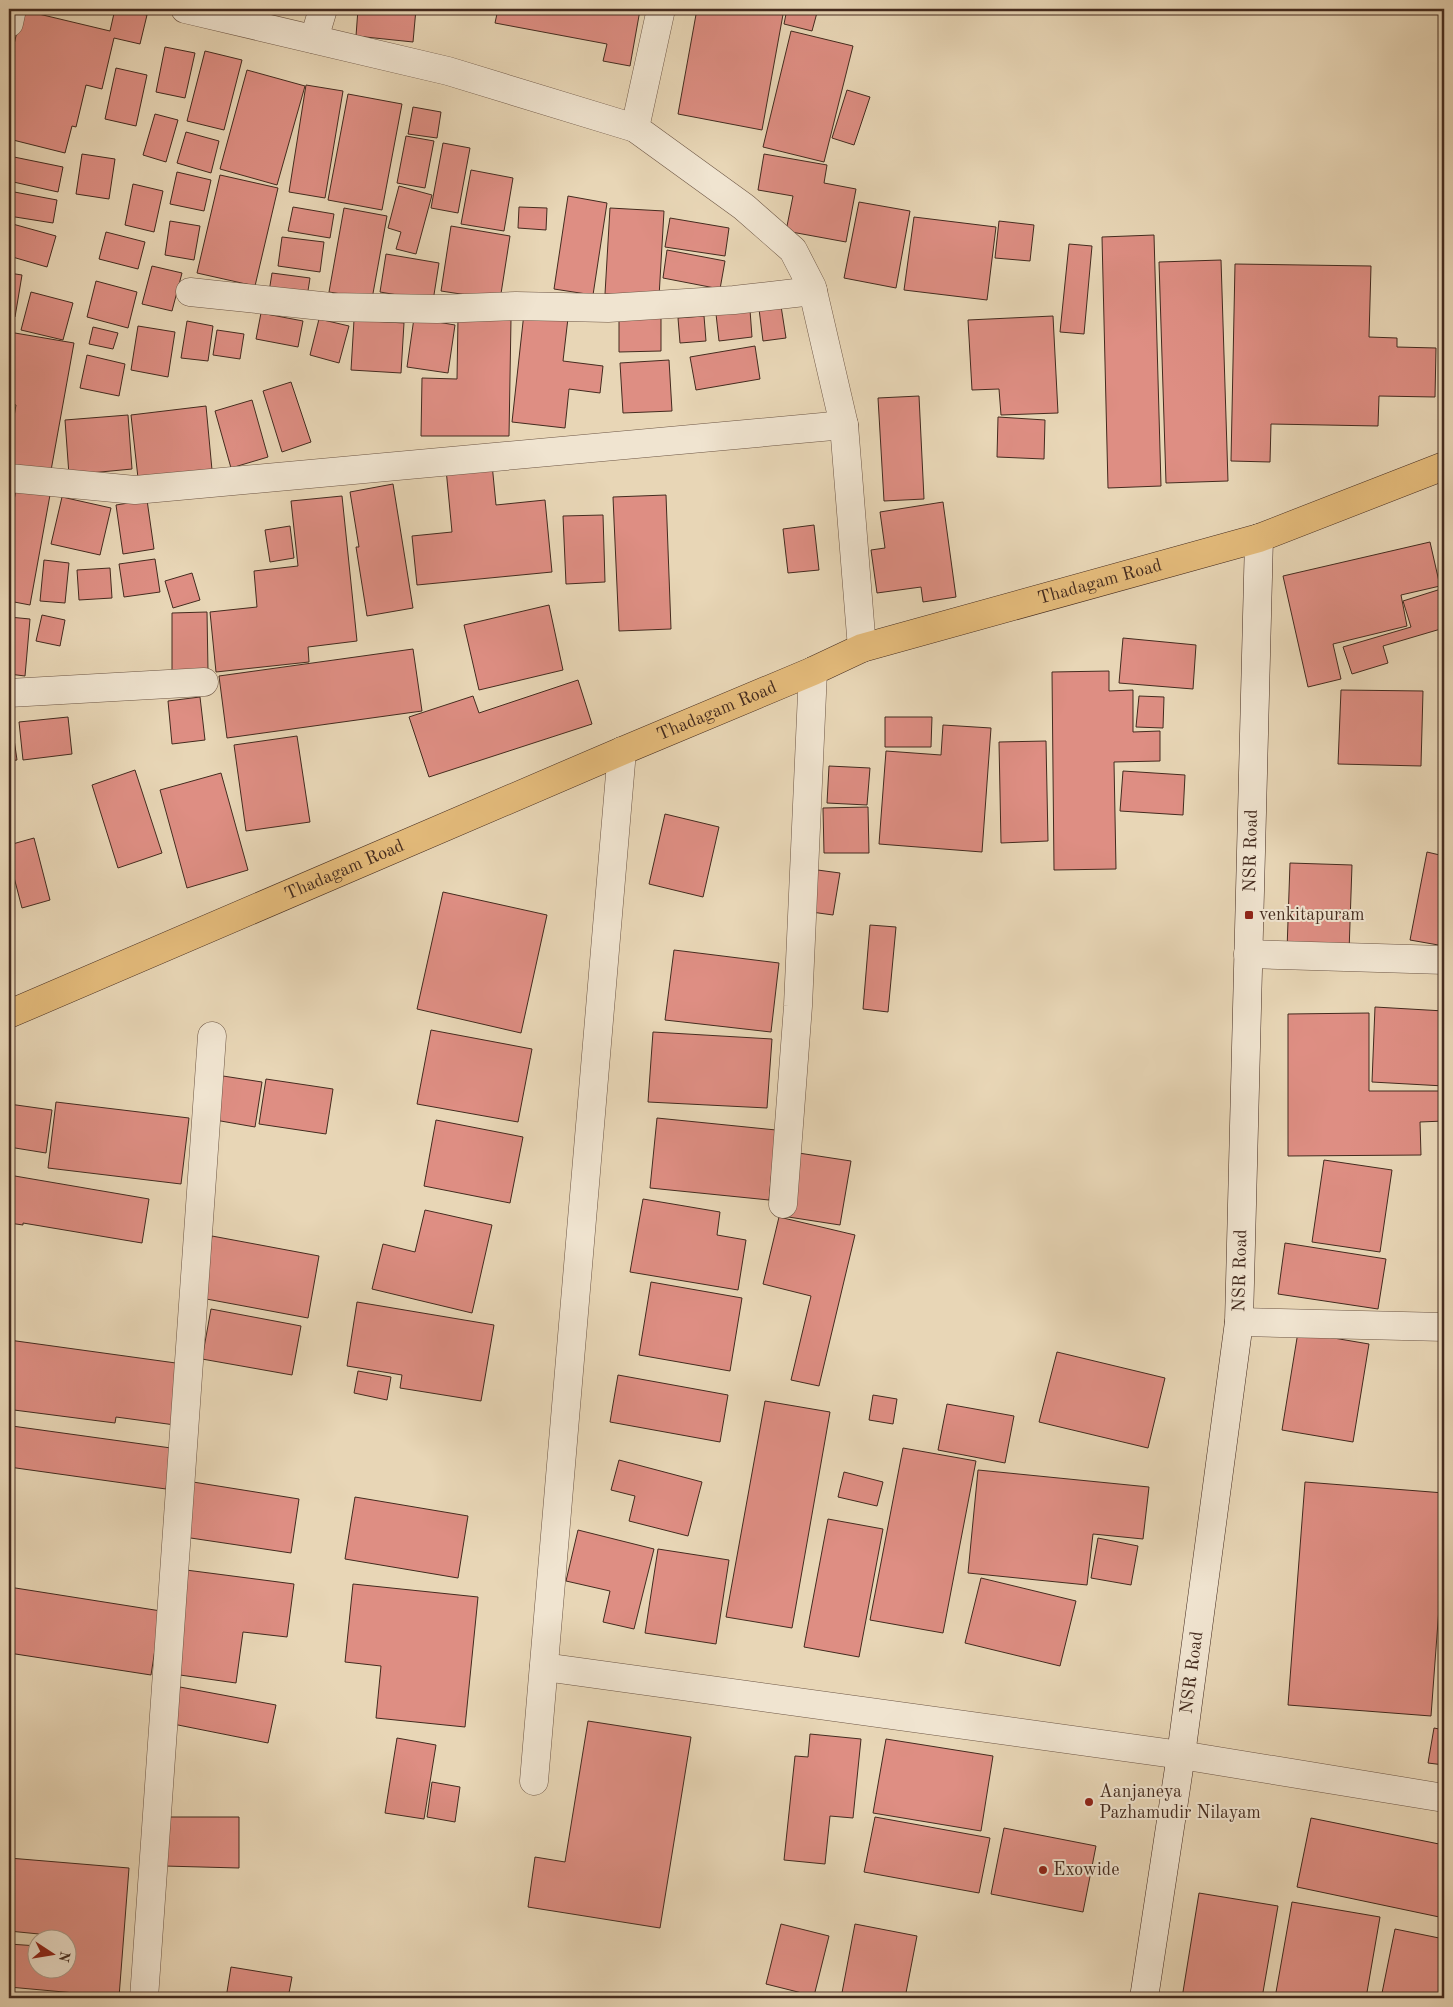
<svg xmlns="http://www.w3.org/2000/svg" width="1453" height="2007" font-family="'Old Standard TT',serif">
  <style>
    .building { fill: #de8e83; stroke: #442b1f }
    .lines { fill: none; stroke-linecap: round; stroke-linejoin: round }
    .minor-casing { stroke: #6d5645; stroke-width: 29 }
    .secondary-casing { stroke: #442b1f; stroke-width: 29 }
    .primary-casing { stroke: #442b1f; stroke-width: 29 }
    .minor { stroke: #f0e4d0; stroke-width: 28 }
    .secondary { stroke: #f0e4d0; stroke-width: 28 }
    .primary { stroke: #e4bb7b; stroke-width: 28 }
    .poi-dot { fill: #8f2418; stroke: #f0e4d0; stroke-width: 2 }
    .labels { text-anchor: middle; dominant-baseline: central; stroke-width: 4; stroke-linejoin: round; paint-order: stroke }
    .street-label { font-size: 18px; fill: #442b1f; stroke: #f0e4d0 }
    .poi-label { font-size: 18px; fill: #442b1f; stroke: #f0e4d0; text-anchor: start }
  </style>
  <rect width="100%" height="100%" fill="#e8d6b6"/>
  <filter id="stains"><feTurbulence type="fractalNoise" baseFrequency=".004" numOctaves="4"/><feColorMatrix values="0 0 0 0 .2 0 0 0 0 .09 0 0 0 0 .02 0 0 0 .5 -.17"/></filter>
  <radialGradient id="worn" r=".72"><stop offset=".6" stop-color="#630" stop-opacity="0"/><stop offset="1" stop-color="#630" stop-opacity=".3"/></radialGradient>
  <g class="building">
    <path d="M115 9 147 15 140 44 114 38 102 89 86 85 76 127 72 126 65 153 9 139V66L22 10 110 31Z"/>
    <path d="M358 9H416L413 42 356 36Z"/>
    <path d="M498 9 640 10 630 66 603 61 607 44 495 23Z"/>
    <path d="M697 9H784L762 130 678 114Z"/>
    <path d="M787 9H818L812 31 784 24Z"/>
    <path d="M791 31 853 46 824 162 763 147Z"/>
    <path d="M165 47 195 53 185 98 156 92Z"/>
    <path d="M205 51 242 60 224 130 187 121Z"/>
    <path d="M116 68 147 75 136 126 105 119Z"/>
    <path d="M247 70 305 86 277 185 220 169Z"/>
    <path d="M306 85 343 91 325 198 289 192Z"/>
    <path d="M847 90 870 97 854 145 832 138Z"/>
    <path d="M348 94 402 104 382 210 328 200Z"/>
    <path d="M413 107 441 112 437 138 408 134Z"/>
    <path d="M155 114 178 120 166 162 143 155Z"/>
    <path d="M186 132 219 141 211 173 177 163Z"/>
    <path d="M406 136 434 141 425 188 397 183Z"/>
    <path d="M443 143 470 148 458 213 431 208Z"/>
    <path d="M82 154 115 159 109 199 76 194Z"/>
    <path d="M764 154 827 165 824 183 856 189 846 242 786 231 793 196 758 190Z"/>
    <path d="M9 156 63 167 58 192 9 181Z"/>
    <path d="M471 170 513 178 504 231 461 224Z"/>
    <path d="M177 172 211 180 204 211 170 204Z"/>
    <path d="M220 175 278 188 255 286 197 273Z"/>
    <path d="M133 184 163 191 154 232 125 225Z"/>
    <path d="M399 186 432 195 416 254 396 249 401 232 388 228Z"/>
    <path d="M9 191 57 200 53 223 9 216Z"/>
    <path d="M568 196 607 203 593 295 554 289Z"/>
    <path d="M859 202 910 211 896 288 844 278Z"/>
    <path d="M293 207 334 214 330 238 288 231Z"/>
    <path d="M519 207 547 208 546 230 518 228Z"/>
    <path d="M344 208 387 216 372 299 329 292Z"/>
    <path d="M610 208 664 211 659 297 605 294Z"/>
    <path d="M914 217 996 227 987 300 904 290Z"/>
    <path d="M670 218 729 228 725 256 665 247Z"/>
    <path d="M170 221 200 226 194 260 165 255Z"/>
    <path d="M999 221 1034 225 1030 261 995 258Z"/>
    <path d="M9 223 56 236 47 267 9 256Z"/>
    <path d="M451 226 510 236 500 300 441 291Z"/>
    <path d="M106 232 145 242 138 269 99 259Z"/>
    <path d="M1154 235 1161 486 1108 488 1102 237Z"/>
    <path d="M282 237 324 242 320 272 278 266Z"/>
    <path d="M1069 244 1092 246 1084 334 1060 332Z"/>
    <path d="M667 250 725 261 720 289 663 278Z"/>
    <path d="M386 254 439 263 433 301 380 292Z"/>
    <path d="M1221 260 1228 481 1166 483 1159 262Z"/>
    <path d="M1235 264 1371 266 1369 337 1397 338V347L1436 348 1435 397 1379 396 1378 426 1271 424 1270 462 1231 461Z"/>
    <path d="M152 266 182 273 172 311 142 304Z"/>
    <path d="M9 273 22 275 15 317 9 316Z"/>
    <path d="M272 273 310 278 307 297 269 292Z"/>
    <path d="M96 281 137 292 128 328 87 317Z"/>
    <path d="M31 292 73 303 63 340 21 330Z"/>
    <path d="M781 306 786 338 763 341 759 309Z"/>
    <path d="M750 310 752 337 719 341 716 314Z"/>
    <path d="M261 313 303 321 298 347 256 339Z"/>
    <path d="M524 313 568 318 563 361 603 366 600 393 569 389 565 428 512 422Z"/>
    <path d="M619 316H661V351L619 352Z"/>
    <path d="M704 316 706 341 680 343 678 318Z"/>
    <path d="M1053 316 1058 413 1001 415 999 389 972 390 968 320Z"/>
    <path d="M414 318 455 325 448 373 407 367Z"/>
    <path d="M458 318 511 319 509 436H421L422 378 457 379Z"/>
    <path d="M319 319 349 326 339 363 310 355Z"/>
    <path d="M354 320 404 323 401 373 351 370Z"/>
    <path d="M187 321 213 326 208 361 181 358Z"/>
    <path d="M138 326 175 332 168 377 131 370Z"/>
    <path d="M93 327 118 333 113 349 89 344Z"/>
    <path d="M217 330 244 334 240 359 213 355Z"/>
    <path d="M9 332 74 343 50 476 9 469V445L16 405 9 403Z"/>
    <path d="M755 346 760 379 696 390 690 357Z"/>
    <path d="M87 355 125 364 119 396 80 388Z"/>
    <path d="M669 360 672 411 623 413 620 363Z"/>
    <path d="M291 382 311 442 282 452 263 391Z"/>
    <path d="M919 396 924 499 884 501 878 398Z"/>
    <path d="M252 400 268 457 231 468 215 411Z"/>
    <path d="M206 406 212 470 138 478 131 415Z"/>
    <path d="M128 415 132 469 69 475 65 420Z"/>
    <path d="M998 417 1045 420 1044 459 997 457Z"/>
    <path d="M492 464 496 505 545 500 552 572 417 585 412 536 452 532 446 469Z"/>
    <path d="M393 484 413 608 367 616 356 547H359L350 492Z"/>
    <path d="M16 489 50 495 30 605 9 601V530Z"/>
    <path d="M666 495 671 629 619 631 613 497Z"/>
    <path d="M342 496 357 641 308 647 309 662 216 672 210 612 257 607 254 571 298 566 291 501Z"/>
    <path d="M62 497 111 508 100 555 51 544Z"/>
    <path d="M147 500 154 549 123 554 116 505Z"/>
    <path d="M943 502 956 597 923 602 921 587 877 593 871 550 885 548 880 512Z"/>
    <path d="M603 515 605 582 566 584 563 516Z"/>
    <path d="M814 525 819 570 788 573 783 529Z"/>
    <path d="M290 526 294 558 270 562 265 530Z"/>
    <path d="M1430 542 1440 586 1401 595 1407 626 1333 644 1341 679 1308 687 1283 576Z"/>
    <path d="M155 559 160 592 124 597 119 564Z"/>
    <path d="M44 560 69 563 65 603 40 601Z"/>
    <path d="M110 568 112 598 79 600 77 570Z"/>
    <path d="M192 573 200 600 173 608 165 581Z"/>
    <path d="M1441 589 1444 600V628L1383 646 1388 663 1352 674 1343 647 1411 627 1403 601Z"/>
    <path d="M549 605 563 670 479 690 464 625Z"/>
    <path d="M207 612 208 671H172V613Z"/>
    <path d="M42 615 65 620 60 646 36 641Z"/>
    <path d="M9 617 30 619 25 676 9 674Z"/>
    <path d="M1123 638 1196 645 1193 689 1119 683Z"/>
    <path d="M413 649 422 711 227 738 219 676Z"/>
    <path d="M1109 671V691L1133 690V732L1160 731V761L1114 762 1116 869 1054 870 1052 672Z"/>
    <path d="M578 680 592 724 429 777 409 717 473 696 479 713Z"/>
    <path d="M1341 690 1423 691 1421 766 1338 764Z"/>
    <path d="M1139 696 1164 697 1163 728 1136 727Z"/>
    <path d="M200 697 205 740 172 744 168 701Z"/>
    <path d="M10 711 17 760 9 761V712Z"/>
    <path d="M68 717 72 754 23 760 19 722Z"/>
    <path d="M885 717H932L931 747H885Z"/>
    <path d="M943 725 991 728 982 852 879 844 886 751 941 755Z"/>
    <path d="M297 736 310 822 246 831 234 745Z"/>
    <path d="M1046 741 1048 841 1001 843 999 742Z"/>
    <path d="M829 766 870 768 867 805 827 803Z"/>
    <path d="M135 770 162 853 118 868 92 785Z"/>
    <path d="M1123 771 1185 775 1183 815 1120 811Z"/>
    <path d="M221 773 248 870 187 888 160 790Z"/>
    <path d="M868 807 869 853H824L823 808Z"/>
    <path d="M665 814 719 827 703 897 649 884Z"/>
    <path d="M34 838 50 900 22 908 9 858V845Z"/>
    <path d="M1427 852 1444 856V946L1410 940Z"/>
    <path d="M1290 863 1352 865 1349 952 1287 950Z"/>
    <path d="M810 869 840 873 833 915 804 911Z"/>
    <path d="M9 892 12 907 9 908Z"/>
    <path d="M443 892 547 915 521 1033 417 1009Z"/>
    <path d="M870 925 896 927 888 1012 863 1009Z"/>
    <path d="M674 950 779 963 771 1032 665 1020Z"/>
    <path d="M1375 1007 1444 1011V1086L1372 1082Z"/>
    <path d="M1369 1013V1091H1444V1121L1420 1122 1421 1155 1288 1156V1014Z"/>
    <path d="M431 1030 532 1049 518 1122 417 1104Z"/>
    <path d="M653 1032 772 1039 767 1108 648 1102Z"/>
    <path d="M223 1076 262 1082 255 1127 215 1120Z"/>
    <path d="M266 1079 333 1089 326 1134 259 1124Z"/>
    <path d="M56 1102 189 1118 181 1184 48 1168Z"/>
    <path d="M9 1104 52 1110 46 1153 9 1147Z"/>
    <path d="M657 1118 776 1130 769 1200 650 1188Z"/>
    <path d="M436 1120 523 1137 510 1203 424 1186Z"/>
    <path d="M792 1152 851 1161 840 1225 782 1216Z"/>
    <path d="M1324 1160 1392 1170 1380 1252 1312 1242Z"/>
    <path d="M9 1175 149 1199 142 1243 23 1223V1225L9 1223Z"/>
    <path d="M643 1199 720 1212 717 1235 746 1240 738 1290 630 1272Z"/>
    <path d="M425 1210 492 1225 472 1313 372 1289 383 1244 415 1252Z"/>
    <path d="M779 1217 855 1235 819 1386 791 1380 811 1296 763 1284Z"/>
    <path d="M212 1236 319 1256 308 1318 201 1298Z"/>
    <path d="M1285 1243 1386 1259 1378 1309 1278 1294Z"/>
    <path d="M651 1282 742 1298 730 1371 639 1355Z"/>
    <path d="M357 1302 494 1325 481 1401 400 1388 402 1375 347 1366Z"/>
    <path d="M211 1309 301 1326 292 1375 202 1359Z"/>
    <path d="M1298 1332 1369 1344 1353 1442 1282 1430Z"/>
    <path d="M9 1340 183 1364 175 1425 116 1417 115 1423 14 1410 12 1426 171 1448 166 1489 9 1467Z"/>
    <path d="M1057 1352 1165 1378 1148 1448 1039 1422Z"/>
    <path d="M358 1371 391 1377 387 1400 354 1393Z"/>
    <path d="M618 1375 728 1395 720 1442 610 1422Z"/>
    <path d="M873 1395 897 1399 893 1424 869 1420Z"/>
    <path d="M765 1401 830 1412 792 1628 726 1617Z"/>
    <path d="M947 1404 1014 1416 1005 1463 938 1450Z"/>
    <path d="M903 1448 976 1461 943 1633 870 1620Z"/>
    <path d="M619 1460 702 1482 688 1536 629 1521 635 1496 611 1490Z"/>
    <path d="M978 1470 1149 1487 1143 1539 1093 1534 1087 1585 968 1573Z"/>
    <path d="M844 1472 883 1482 877 1506 838 1497Z"/>
    <path d="M193 1482 299 1499 291 1553 184 1537Z"/>
    <path d="M1305 1482 1444 1493V1581H1441L1431 1716 1288 1705Z"/>
    <path d="M355 1497 468 1516 458 1578 345 1559Z"/>
    <path d="M828 1519 883 1529 859 1657 804 1647Z"/>
    <path d="M578 1530 654 1549 634 1629 603 1622 610 1591 566 1581Z"/>
    <path d="M1098 1538 1138 1546 1131 1585 1091 1578Z"/>
    <path d="M658 1549 729 1560 716 1644 645 1633Z"/>
    <path d="M186 1570 294 1584 287 1637 243 1632 236 1683 173 1674Z"/>
    <path d="M981 1578 1076 1601 1060 1666 965 1643Z"/>
    <path d="M353 1584 478 1597 465 1727 376 1718 381 1666 345 1662Z"/>
    <path d="M9 1587 161 1611 151 1675 9 1653Z"/>
    <path d="M1444 1637V1666H1439Z"/>
    <path d="M180 1687 276 1705 268 1743 173 1724Z"/>
    <path d="M588 1721 691 1737 660 1928 528 1907 535 1857 565 1862Z"/>
    <path d="M1434 1728 1444 1730V1765L1428 1763Z"/>
    <path d="M810 1734 861 1739 853 1818 830 1816 825 1864 784 1860 795 1756 808 1757Z"/>
    <path d="M397 1738 436 1745 424 1819 385 1813Z"/>
    <path d="M886 1739 993 1756 981 1831 873 1813Z"/>
    <path d="M432 1782 460 1787 455 1822 427 1817Z"/>
    <path d="M165 1817H239V1868L164 1866Z"/>
    <path d="M875 1817 990 1838 979 1893 864 1872Z"/>
    <path d="M1311 1818 1444 1845V1918L1297 1887Z"/>
    <path d="M1004 1828 1096 1846 1083 1912 991 1894Z"/>
    <path d="M9 1858 129 1868 119 1997 9 1987V1944L38 1946V1970H68V1940H48L49 1935 9 1931Z"/>
    <path d="M1199 1893 1278 1906 1262 1998H1182Z"/>
    <path d="M1292 1902 1380 1917 1366 1998H1275Z"/>
    <path d="M781 1924 829 1936 814 1996 766 1984Z"/>
    <path d="M855 1924 917 1936 905 1998H841Z"/>
    <path d="M1395 1929 1444 1939V1998H1381Z"/>
    <path d="M231 1967 292 1977 288 1998H226Z"/>
  </g>
  <g class="lines">
    <g class="minor-casing">
      <g id="minor">
        <path d="M185 9 448 71 635 128"/>
        <path d="M661 9 635 128 744 207 793 250 812 287 844 425 862 648"/>
        <path d="M9 23 12 9"/>
        <path d="M314 39 323 9"/>
        <path d="M190 292 331 307 437 309 516 306 608 308 734 300 813 291"/>
        <path d="M9 478 135 490 844 425"/>
        <path d="M9 693 204 682"/>
        <path d="M1248 954 1444 960"/>
        <path d="M783 1204 798 1006 813 671"/>
        <path d="M1239 1322 1444 1327"/>
        <path d="M544 1667 1181 1755 1444 1798"/>
        <path d="M534 1781 622 751"/>
        <path d="M144 1998 212 1036"/>
      </g>
    </g>
    <g class="secondary-casing">
      <g id="secondary">
        <path id="s1" d="M1144 1998 1181 1755 1239 1322 1259 538"/>
      </g>
    </g>
    <g class="primary-casing">
      <g id="primary">
        <path id="s2" d="M9 1014 622 751 813 671 862 648 1259 538 1444 466"/>
      </g>
    </g>
    <use href="#minor" class="minor"/>
    <use href="#secondary" class="secondary"/>
    <use href="#primary" class="primary"/>
  </g>
  <g class="poi-dot">
    <rect x="1244" y="910" width="10" height="10" rx="2.5"/>
    <circle cx="1089" cy="1802" r="5"/>
    <circle cx="1043" cy="1870" r="5"/>
  </g>
  <g class="labels">
    <g class="street-label">
      <text stroke="none"><textPath href="#s2" startOffset="1175">Thadagam Road</textPath></text>
      <text stroke="none"><textPath href="#s2" startOffset="770">Thadagam Road</textPath></text>
      <text stroke="none"><textPath href="#s1" startOffset="1154">NSR Road</textPath></text>
      <text stroke="none"><textPath href="#s2" startOffset="365">Thadagam Road</textPath></text>
      <text stroke="none"><textPath href="#s1" startOffset="734">NSR Road</textPath></text>
      <text stroke="none"><textPath href="#s1" startOffset="329">NSR Road</textPath></text>
    </g>
    <g class="poi-label">
      <text x="1259" y="915">venkitapuram</text>
      <text x="1099" y="1792">Aanjaneya<tspan x="1099" dy="21">Pazhamudir Nilayam</tspan></text>
      <text x="1053" y="1870">Exowide</text>
    </g>
  </g>
  <rect width="1453" height="2007" fill="none" stroke="#e8d6b6" stroke-width="30"/>
  <rect x="10" y="10" width="1433" height="1987" fill="none" stroke="#442b1f" stroke-width="2.5"/>
  <rect x="15" y="15" width="1423" height="1977" fill="none" stroke="#442b1f"/>
  <g transform="translate(52 1954) rotate(102)"><circle r="24" fill="#f0e4d0" stroke="#ab9a89"/>
  <path d="M0-4L9 19L0 12L-9 19Z" fill="#8f2418"/>
  <text y="-8" font-size="14" font-weight="bold" text-anchor="middle" fill="#442b1f">N</text>
  </g>
  <rect width="100%" height="100%" filter="url(#stains)"/>
  <rect width="100%" height="100%" fill="url(#worn)"/>
</svg>
